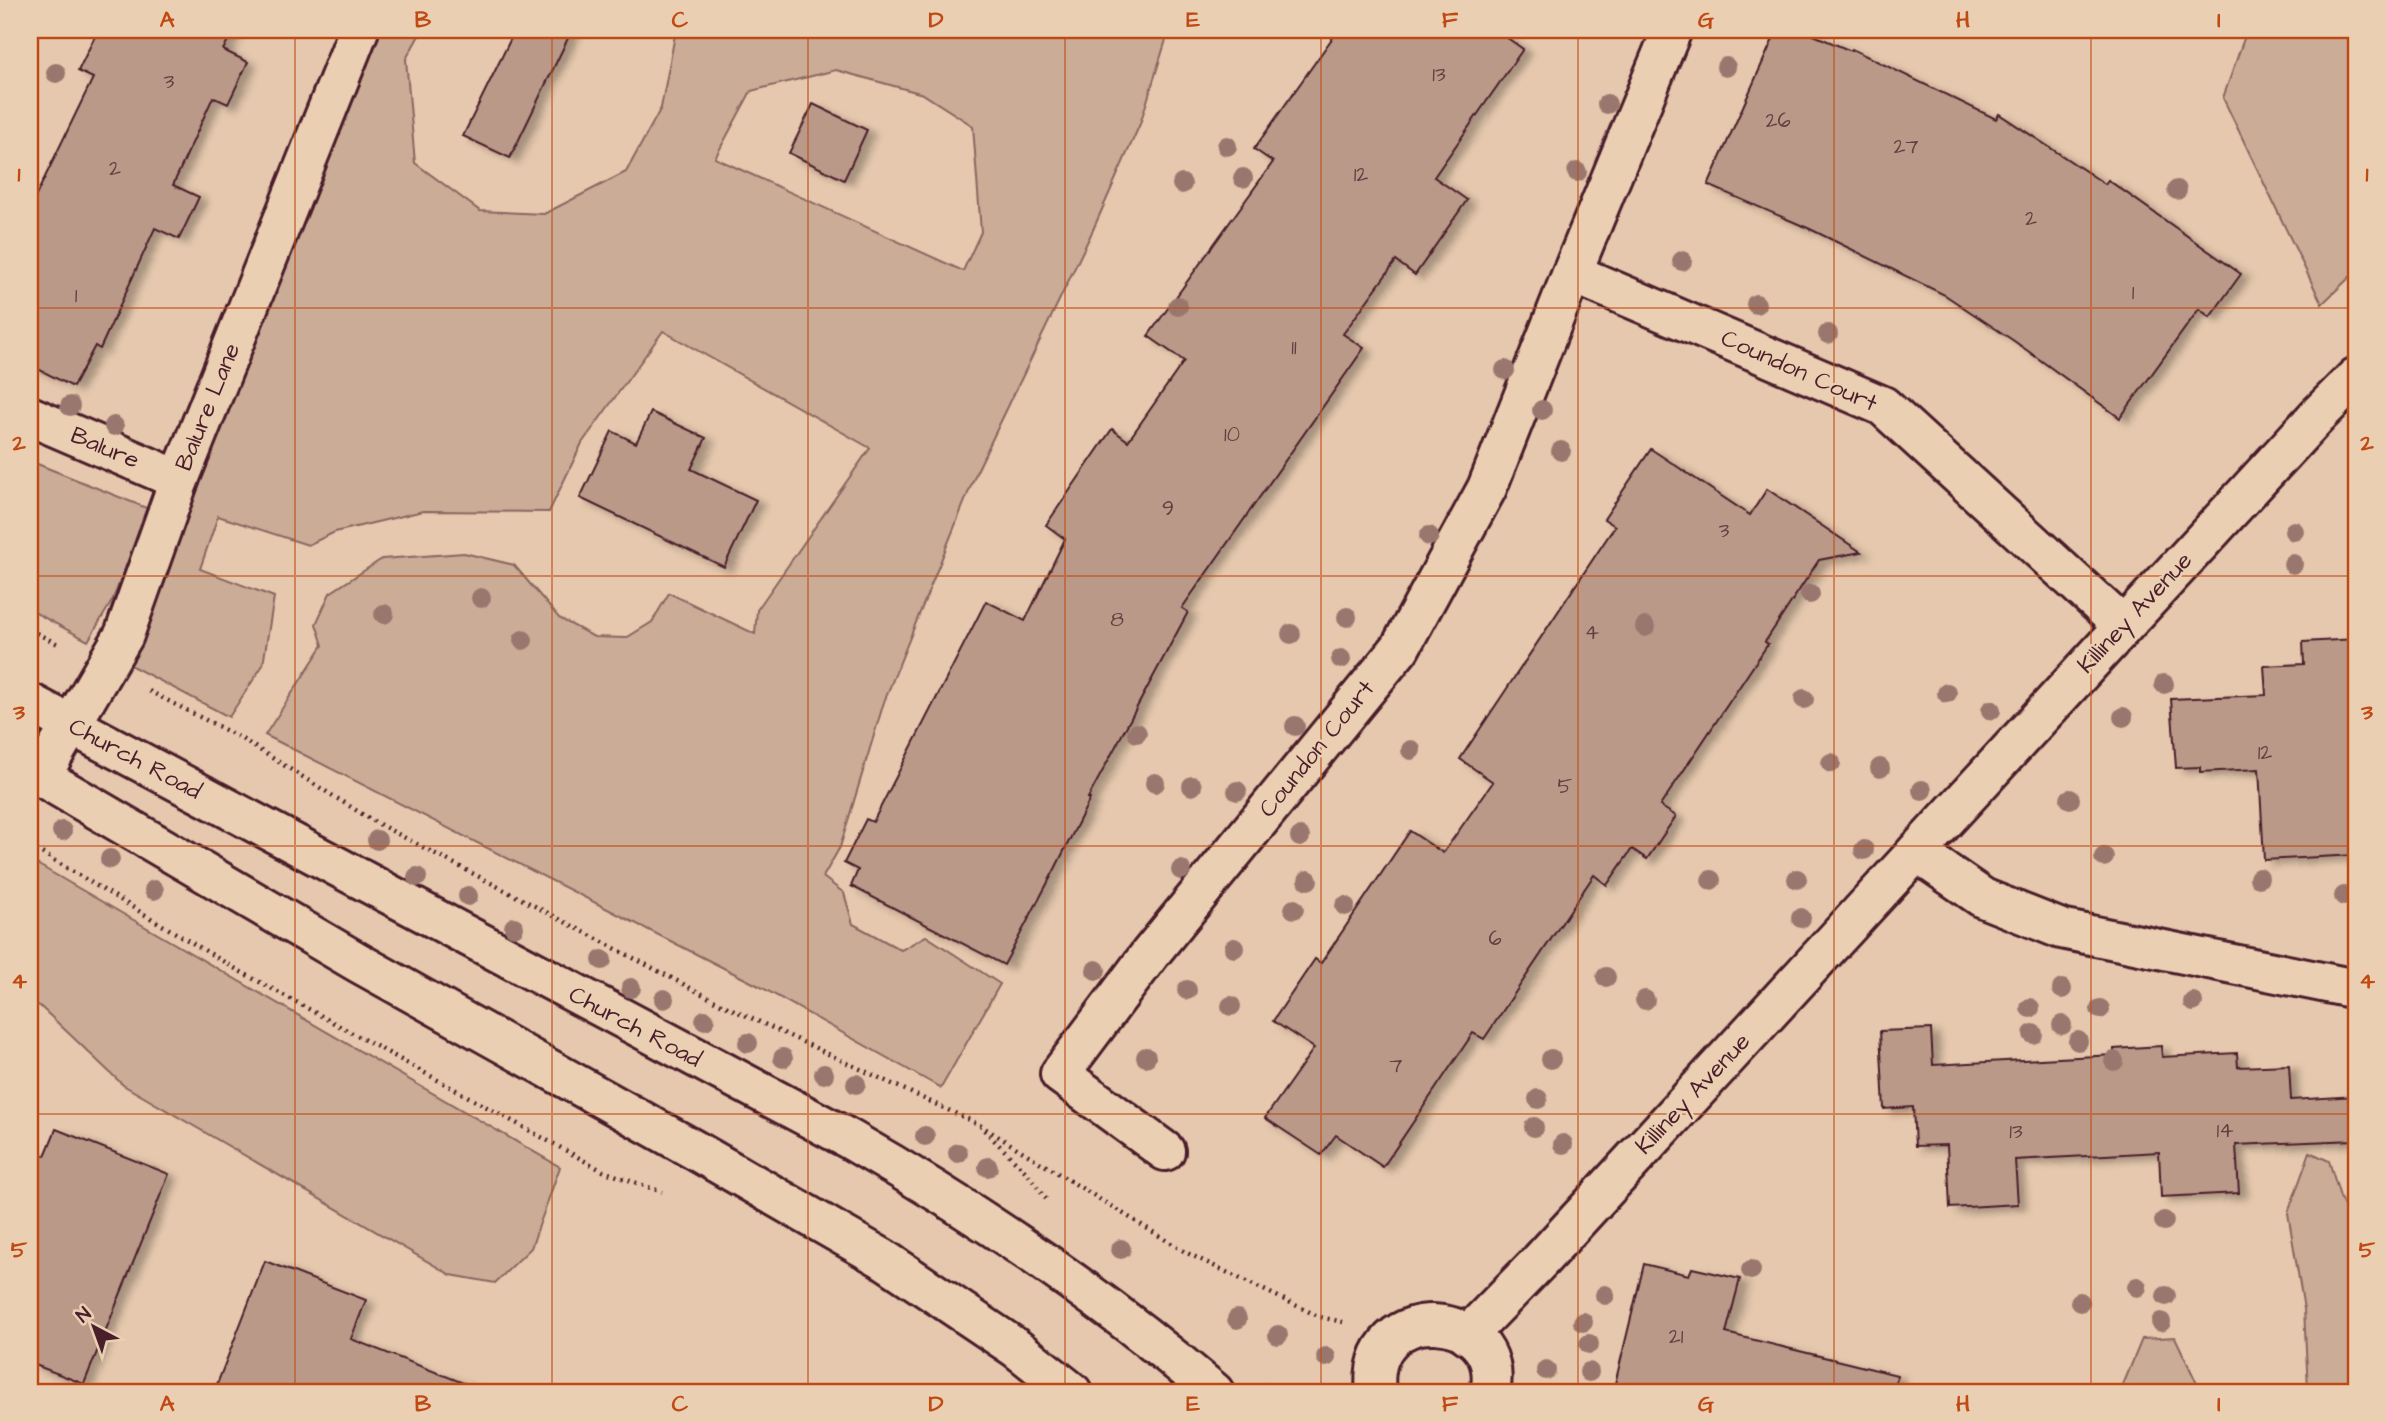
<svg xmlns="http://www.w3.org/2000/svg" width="2386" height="1422" font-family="'Architects Daughter',sans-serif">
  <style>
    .green { fill: #cbac97; stroke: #8a6661; stroke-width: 2; fill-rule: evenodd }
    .building { fill: #ba9988; stroke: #4a1f2b; stroke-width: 2; filter: url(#shadow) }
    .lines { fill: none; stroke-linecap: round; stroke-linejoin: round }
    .street-casing { stroke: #4a1f2b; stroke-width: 44 }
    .secondary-casing { stroke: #4a1f2b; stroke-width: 44 }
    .path { stroke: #4a1f2b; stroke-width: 4.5; stroke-dasharray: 2 5; stroke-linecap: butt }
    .street { stroke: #ebcfb2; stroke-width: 38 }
    .secondary { stroke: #ebcfb2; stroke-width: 38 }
    .tree { fill: #9a776e }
    .grid { fill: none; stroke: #c04a14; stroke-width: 2; stroke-opacity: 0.55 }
    .labels { text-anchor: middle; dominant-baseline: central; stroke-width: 5; stroke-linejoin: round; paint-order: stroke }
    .number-label { font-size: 21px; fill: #663e42 }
    .street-label { font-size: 24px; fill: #4a1f2b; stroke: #ebcfb2 }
    .neatline { fill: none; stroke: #c04a14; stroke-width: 2.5 }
    .grid-label { font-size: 23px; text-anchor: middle; font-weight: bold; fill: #c04a14 }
  </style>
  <defs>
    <filter id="shadow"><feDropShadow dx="8" dy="4.5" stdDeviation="3.5" flood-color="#0004"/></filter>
  </defs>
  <rect width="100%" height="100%" fill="#e5c8ad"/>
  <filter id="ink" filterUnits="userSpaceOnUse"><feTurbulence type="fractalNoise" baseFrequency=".0143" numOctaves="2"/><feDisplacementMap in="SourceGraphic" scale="14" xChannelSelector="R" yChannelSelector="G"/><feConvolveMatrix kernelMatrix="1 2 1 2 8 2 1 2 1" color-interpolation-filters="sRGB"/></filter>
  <g filter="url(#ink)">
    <g class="green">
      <path d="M375 30H422L406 59 415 163 480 211 544 214 626 172 661 108 676 30H1169L1140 124 1092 232 977 471 884 702 840 847 823 877 844 893 853 924 901 950 926 936 1000 984 941 1088 759 986 265 735 323 645 316 624 330 593 382 559 464 553 514 565 559 618 594 637 626 638 652 622 669 593 755 634 757 610 870 448 663 331 582 443 549 512 423 511 335 532 308 545 218 516 200 569 274 597 263 665 229 717 126 663 180 535ZM836 70 923 94 973 126 981 232 963 271 715 158 751 91Z"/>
      <path d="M2247 30H2356V271L2322 304 2223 98Z"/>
      <path d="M30 461 149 509 112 601 88 641 30 610Z"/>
      <path d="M30 860 560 1167 531 1248 495 1283 451 1275 123 1085 41 1007 30 1000Z"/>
      <path d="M2310 1152 2329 1161 2341 1200 2356 1231V1392H2302L2308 1390 2304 1309 2288 1213Z"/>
      <path d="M2175 1337 2201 1392H2120L2142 1339Z"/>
    </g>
    <g class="building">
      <path d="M98 30H233L223 50 248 62 228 104 213 97 173 185 199 197 179 239 155 228 100 349 95 346 73 387 30 365V208L93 78 78 71Z"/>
      <path d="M515 30H572L510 158 463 136Z"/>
      <path d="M1338 30H1496L1523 49 1434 177 1467 200 1415 275 1396 261 1343 334 1364 348 1182 608 1188 612 1088 798 1090 799 1055 869 1004 965 851 886 858 870 844 863 866 819 873 822 986 601 1025 621 1065 539 1046 525 1112 429 1128 441 1184 361 1148 336 1273 162 1254 149Z"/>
      <path d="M1777 30H1802L1851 51 1852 49 1996 119 1999 114 2105 184 2108 180 2241 274 2210 317 2199 309 2120 418 2014 341 1945 295 1810 229 1708 185Z"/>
      <path d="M813 104 867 130 844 180 789 153Z"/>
      <path d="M651 412 706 438 691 469 756 500 724 567 580 498 612 431 636 443Z"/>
      <path d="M1651 449 1750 515 1767 489 1861 552 1819 560 1765 642 1768 644 1660 806 1676 816 1647 859 1632 849 1607 885 1594 875 1484 1039 1473 1033 1383 1167 1336 1135 1321 1155 1265 1118 1314 1048 1273 1021 1315 959 1321 963 1410 831 1443 853 1493 782 1460 759 1615 526 1604 519Z"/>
      <path d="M2356 639V855L2264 860 2259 769 2200 772V767L2176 768 2171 699 2266 695 2264 666 2304 664 2303 642Z"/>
      <path d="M1931 1029 1933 1065 2114 1055V1049L2161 1046 2162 1057 2237 1053 2238 1067 2289 1065 2291 1100 2356 1096V1140L2236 1145 2239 1193 2161 1197 2159 1152 2015 1160 2018 1204 1950 1208 1947 1145 1915 1146 1913 1107 1884 1109 1880 1031Z"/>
      <path d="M56 1129 169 1174 84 1384 30 1363V1150L45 1156Z"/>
      <path d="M265 1261 366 1300 351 1339 479 1389 478 1392H214Z"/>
      <path d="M1644 1264 1689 1275 1692 1268 1740 1279 1726 1333 1897 1375 1895 1392H1613Z"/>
    </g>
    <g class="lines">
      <g class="street-casing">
        <g id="street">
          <path d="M1572 273 1883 406 2123 626"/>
          <path d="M30 416 179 480"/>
          <path d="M41 776 124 635 179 480 359 30"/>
          <path d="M1916 852 1983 898 2061 929 2356 989"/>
          <path d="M1165 1151 1060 1074 1150 954 1400 648 1487 488 1572 273 1672 30"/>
          <path d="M1468 1335 1540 1261 2318 415 2356 377"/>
          <path d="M1376 1392C1364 1295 1509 1308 1490 1392"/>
        </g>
      </g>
      <g class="secondary-casing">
        <g id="secondary">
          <path d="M30 703 849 1139C978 1213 1101 1296 1214 1392"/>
          <path d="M30 770 359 963 698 1152 882 1258 1016 1348 1072 1392"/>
        </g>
      </g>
      <g class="path">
        <path d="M30 630 60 645"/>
        <path d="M149 691 237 736 375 822 719 1003 978 1124 1187 1253 1320 1317 1343 1322"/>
        <path d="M30 846 236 969 603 1171 662 1192"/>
        <path d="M984 1130 1028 1174 1048 1202"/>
        <path d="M1265 1384 1274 1392"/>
      </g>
      <use href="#street" class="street"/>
      <use href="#secondary" class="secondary"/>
    </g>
    <g class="tree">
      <circle cx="1726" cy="67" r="10"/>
      <circle cx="56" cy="73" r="10"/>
      <circle cx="1607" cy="104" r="10"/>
      <circle cx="1227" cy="146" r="10"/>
      <circle cx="1577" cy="172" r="10"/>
      <circle cx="1243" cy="178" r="10"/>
      <circle cx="1182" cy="184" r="10"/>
      <circle cx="2177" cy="190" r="10"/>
      <circle cx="1682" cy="261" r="10"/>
      <circle cx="1756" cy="304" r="10"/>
      <circle cx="1178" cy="306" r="10"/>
      <circle cx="1828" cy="334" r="10"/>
      <circle cx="1505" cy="370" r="10"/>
      <circle cx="70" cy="406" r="10"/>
      <circle cx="1542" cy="410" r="10"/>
      <circle cx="114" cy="426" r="10"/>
      <circle cx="1561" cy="451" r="10"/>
      <circle cx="2294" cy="531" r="10"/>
      <circle cx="1429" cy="536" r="10"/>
      <circle cx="2293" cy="564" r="10"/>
      <circle cx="1810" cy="594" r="10"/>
      <circle cx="481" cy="598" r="10"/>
      <circle cx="384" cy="614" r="10"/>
      <circle cx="1347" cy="617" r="10"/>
      <circle cx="1645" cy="627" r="10"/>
      <circle cx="1291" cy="634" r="10"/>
      <circle cx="523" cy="640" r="10"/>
      <circle cx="1341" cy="659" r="10"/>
      <circle cx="2164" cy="684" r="10"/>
      <circle cx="1947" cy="693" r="10"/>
      <circle cx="1804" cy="699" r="10"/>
      <circle cx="1991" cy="710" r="10"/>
      <circle cx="2123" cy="717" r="10"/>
      <circle cx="1295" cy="726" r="10"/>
      <circle cx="1137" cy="733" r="10"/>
      <circle cx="1411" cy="750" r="10"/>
      <circle cx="1831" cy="763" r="10"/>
      <circle cx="1880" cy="768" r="10"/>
      <circle cx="1155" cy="783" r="10"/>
      <circle cx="1192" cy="786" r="10"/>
      <circle cx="1922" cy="790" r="10"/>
      <circle cx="1237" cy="791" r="10"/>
      <circle cx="2070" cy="799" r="10"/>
      <circle cx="62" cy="831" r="10"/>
      <circle cx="1300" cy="837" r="10"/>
      <circle cx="377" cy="840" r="10"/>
      <circle cx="1864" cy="850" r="10"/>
      <circle cx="2104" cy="857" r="10"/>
      <circle cx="110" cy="859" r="10"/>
      <circle cx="1181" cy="870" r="10"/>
      <circle cx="417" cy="877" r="10"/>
      <circle cx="2259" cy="878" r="10"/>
      <circle cx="1797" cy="879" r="10"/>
      <circle cx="1308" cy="880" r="10"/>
      <circle cx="1711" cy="880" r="10"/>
      <circle cx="154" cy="890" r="10"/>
      <circle cx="468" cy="896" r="10"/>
      <circle cx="2344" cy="896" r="10"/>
      <circle cx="1345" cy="906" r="10"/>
      <circle cx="1294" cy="909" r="10"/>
      <circle cx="1801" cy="918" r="10"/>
      <circle cx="514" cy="927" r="10"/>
      <circle cx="1234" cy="948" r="10"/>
      <circle cx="602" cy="960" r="10"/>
      <circle cx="1096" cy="970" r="10"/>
      <circle cx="1606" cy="977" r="10"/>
      <circle cx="631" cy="988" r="10"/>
      <circle cx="2062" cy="989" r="10"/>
      <circle cx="1187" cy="990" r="10"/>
      <circle cx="664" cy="999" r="10"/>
      <circle cx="1645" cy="1000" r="10"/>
      <circle cx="2193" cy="1002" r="10"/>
      <circle cx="1231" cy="1006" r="10"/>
      <circle cx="2030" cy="1008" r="10"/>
      <circle cx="2100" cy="1009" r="10"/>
      <circle cx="705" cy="1020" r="10"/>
      <circle cx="2062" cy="1025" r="10"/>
      <circle cx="2033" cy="1034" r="10"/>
      <circle cx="2078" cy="1041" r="10"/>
      <circle cx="748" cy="1043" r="10"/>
      <circle cx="1146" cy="1057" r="10"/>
      <circle cx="783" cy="1058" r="10"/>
      <circle cx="1551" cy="1059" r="10"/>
      <circle cx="2114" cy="1061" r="10"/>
      <circle cx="824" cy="1074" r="10"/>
      <circle cx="856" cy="1084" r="10"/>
      <circle cx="1538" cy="1099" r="10"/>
      <circle cx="1534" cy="1127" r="10"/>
      <circle cx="925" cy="1136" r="10"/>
      <circle cx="1563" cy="1144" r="10"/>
      <circle cx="958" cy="1153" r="10"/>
      <circle cx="988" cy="1167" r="10"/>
      <circle cx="2164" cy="1221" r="10"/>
      <circle cx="1121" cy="1249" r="10"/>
      <circle cx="1751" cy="1270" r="10"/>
      <circle cx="2137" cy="1287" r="10"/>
      <circle cx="1605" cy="1295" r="10"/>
      <circle cx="2166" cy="1296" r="10"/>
      <circle cx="2080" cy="1302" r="10"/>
      <circle cx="1237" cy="1319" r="10"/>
      <circle cx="1583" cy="1322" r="10"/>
      <circle cx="2161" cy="1322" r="10"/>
      <circle cx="1278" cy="1335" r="10"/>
      <circle cx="1589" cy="1344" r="10"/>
      <circle cx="1326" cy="1357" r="10"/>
      <circle cx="1546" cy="1370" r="10"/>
      <circle cx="1589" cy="1372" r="10"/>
    </g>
  </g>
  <path class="grid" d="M295 30V1392M552 30V1392M808 30V1392M1065 30V1392M1321 30V1392M1578 30V1392M1834 30V1392M2091 30V1392M30 308H2356M30 576H2356M30 846H2356M30 1114H2356"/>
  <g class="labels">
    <g class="number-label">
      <text x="1439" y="74">13</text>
      <text x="169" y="81">3</text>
      <text x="1778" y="120">26</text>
      <text x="1906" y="146">27</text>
      <text x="115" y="168">2</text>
      <text x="1361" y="174">12</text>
      <text x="2031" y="218">2</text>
      <text x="2133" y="292">1</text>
      <text x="76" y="295">1</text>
      <text x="1294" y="347">11</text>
      <text x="1232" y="434">10</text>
      <text x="1168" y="508">9</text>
      <text x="1724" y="530">3</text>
      <text x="1117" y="619">8</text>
      <text x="1592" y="632">4</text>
      <text x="2265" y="752">12</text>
      <text x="1565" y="786">5</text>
      <text x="1495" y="938">6</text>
      <text x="1396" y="1065">7</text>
      <text x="2225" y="1130">14</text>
      <text x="2016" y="1131">13</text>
      <text x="1676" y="1336">21</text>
    </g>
    <g class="street-label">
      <text transform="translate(1799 371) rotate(24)">Coundon Court</text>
      <text transform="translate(208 407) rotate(-68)">Balure Lane</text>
      <text transform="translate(105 448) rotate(23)">Balure</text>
      <text transform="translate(2135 613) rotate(-47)">Killiney Avenue</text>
      <text transform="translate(1317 749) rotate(-51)">Coundon Court</text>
      <text transform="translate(135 759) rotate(28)">Church Road</text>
      <text transform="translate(635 1027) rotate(28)">Church Road</text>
      <text transform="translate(1693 1094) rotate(-47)">Killiney Avenue</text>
    </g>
  </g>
  <rect width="2386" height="1422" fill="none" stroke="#ebcfb2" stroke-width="77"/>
  <g transform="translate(94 1327) rotate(319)" stroke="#ebcfb2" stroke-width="5" paint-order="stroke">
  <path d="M0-5L12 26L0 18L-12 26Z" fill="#4a1f2b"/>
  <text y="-10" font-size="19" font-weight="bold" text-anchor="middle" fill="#4a1f2b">N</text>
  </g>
  <rect x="38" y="38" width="2310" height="1346" class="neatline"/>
  <g class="grid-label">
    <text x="167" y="27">A</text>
    <text x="423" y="27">B</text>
    <text x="680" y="27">C</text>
    <text x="936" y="27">D</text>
    <text x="1193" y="27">E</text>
    <text x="1450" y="27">F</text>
    <text x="1706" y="27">G</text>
    <text x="1963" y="27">H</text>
    <text x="2219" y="27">I</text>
    <text x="19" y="181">1</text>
    <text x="2367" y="181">1</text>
    <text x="19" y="450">2</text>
    <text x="2367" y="450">2</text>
    <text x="19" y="719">3</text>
    <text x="2367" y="719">3</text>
    <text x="19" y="988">4</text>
    <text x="2367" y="988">4</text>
    <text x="19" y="1257">5</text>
    <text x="2367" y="1257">5</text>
    <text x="167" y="1411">A</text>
    <text x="423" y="1411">B</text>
    <text x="680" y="1411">C</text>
    <text x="936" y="1411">D</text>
    <text x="1193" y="1411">E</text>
    <text x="1450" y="1411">F</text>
    <text x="1706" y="1411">G</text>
    <text x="1963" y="1411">H</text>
    <text x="2219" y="1411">I</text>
  </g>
</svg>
